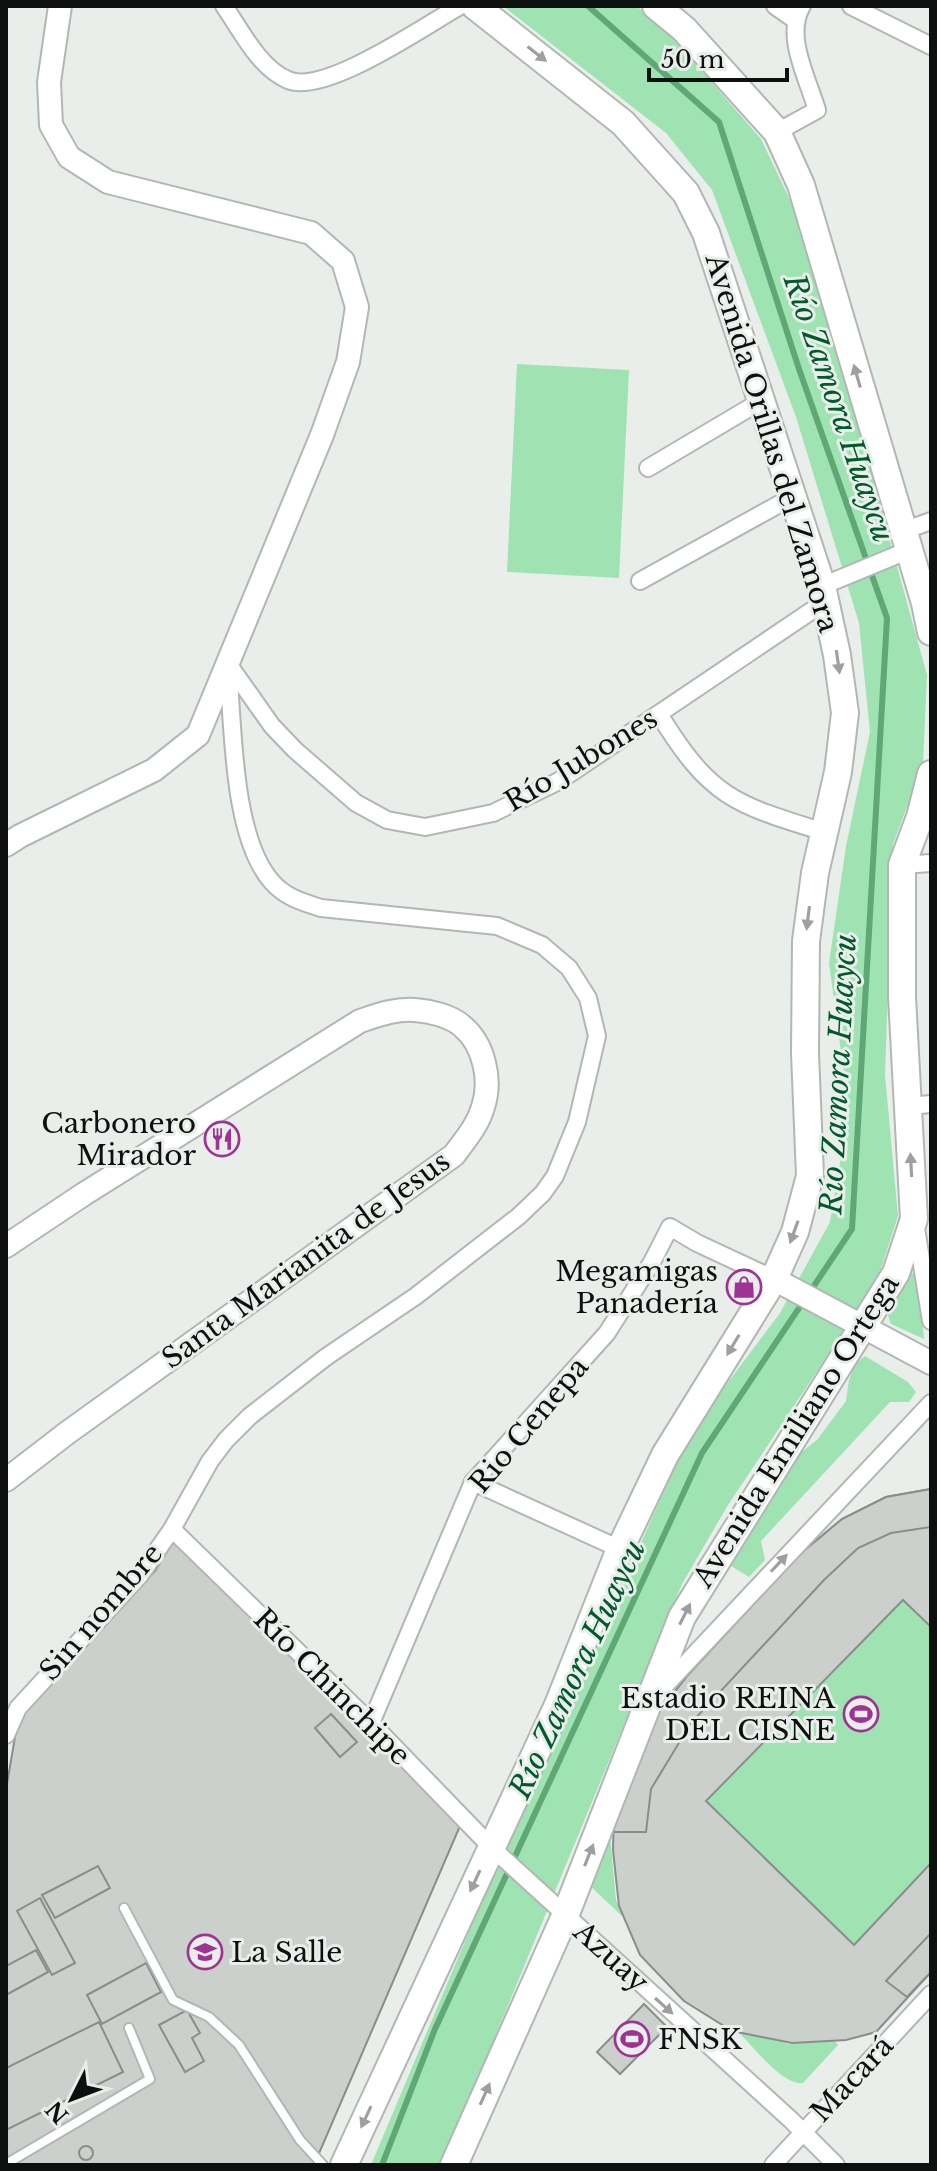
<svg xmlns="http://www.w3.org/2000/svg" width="937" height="2171" font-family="'Libre Baskerville',serif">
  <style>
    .green { fill: #9fe3b2 }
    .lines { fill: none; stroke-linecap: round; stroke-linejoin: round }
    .stream { stroke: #60a776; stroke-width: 6 }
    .building { fill: #cbd0cc; stroke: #898e8a; stroke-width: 2 }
    .lane-casing { stroke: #b2b7b3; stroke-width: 12 }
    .street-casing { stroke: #b2b7b3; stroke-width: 20 }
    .secondary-casing { stroke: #b2b7b3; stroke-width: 26 }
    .primary-casing { stroke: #b2b7b3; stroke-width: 30 }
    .lane { stroke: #fff; stroke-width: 8 }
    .street { stroke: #fff; stroke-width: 16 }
    .secondary { stroke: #fff; stroke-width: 22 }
    .primary { stroke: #fff; stroke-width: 26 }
    .oneway { fill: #9f9f9f }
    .labels { text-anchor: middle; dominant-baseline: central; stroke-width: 6; stroke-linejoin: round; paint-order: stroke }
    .street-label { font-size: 28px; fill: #0e100f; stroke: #e9eeea }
    .poi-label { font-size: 28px; fill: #0e100f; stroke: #e9eeea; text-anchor: end }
    .water-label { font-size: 30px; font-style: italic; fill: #005a2c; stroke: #e9eeea }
  </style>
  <rect width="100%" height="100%" fill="#e9eeea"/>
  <g class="green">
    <path d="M503 6H636L662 25 761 139 823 270 890 541 927 675 923 764 893 844 885 1075 898 1216 877 1281 728 1505 682 1584 442 2165H371L492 1877 690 1433 780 1313 830 1222 849 1111 829 963 846 846 870 732 859 623 796 417 712 190 666 133Z"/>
    <path d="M517 364 629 370 619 578 507 572Z"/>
    <path d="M911 1273 919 1276 924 1339 891 1324 887 1313Z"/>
    <path d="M865 1356 908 1382 916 1392 909 1402H890L761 1541 765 1560 749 1577 726 1563 791 1460 817 1440 846 1401 849 1380 855 1364Z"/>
    <path d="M903 1600 931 1627V1863L854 1945 706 1801Z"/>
    <path d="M610 1836 616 1900 623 1917 587 1883Z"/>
    <path d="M744 2031 789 2044 834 2040 838 2045 803 2083C782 2085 755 2048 739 2033Z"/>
  </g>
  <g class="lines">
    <path class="stream" d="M382 2165 435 2029 702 1453 852 1229 887 618 799 369 719 122 588 6"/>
  </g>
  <g class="building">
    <path d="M931 1489V1627L903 1600 706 1801 854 1945 931 1863V1972L876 2032 846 2040 792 2043 732 2031 684 2001 640 1955 619 1906 613 1850 614 1810 641 1735 688 1675 799 1555 842 1519 886 1497Z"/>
    <path d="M931 1489V1527L891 1533 858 1548 824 1580 691 1723 651 1789 646 1832H614V1810L641 1735 688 1675 799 1555 842 1519 886 1497Z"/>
    <path d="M175 1538 463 1819 314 2165H6V1813L7 1784 17 1725 32 1699 155 1571Z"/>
    <path d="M331 1714 357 1742 340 1757 315 1728Z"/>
    <path d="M98 1866 110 1888 55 1918 42 1895Z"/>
    <path d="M40 1898 75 1963 52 1975 17 1911Z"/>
    <path d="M931 1933V1972L907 1997 886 1981Z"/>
    <path d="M36 1950 48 1972 6 1995V1966Z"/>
    <path d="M146 1963 161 1992 102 2024 87 1995Z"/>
    <path d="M644 2004 667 2027 620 2074 597 2052Z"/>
    <path d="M187 2010 200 2033 192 2038 204 2061 185 2072 159 2025Z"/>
    <path d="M99 2022 123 2072 6 2130V2068Z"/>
    <circle cx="86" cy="2153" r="7"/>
  </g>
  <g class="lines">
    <g class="lane-casing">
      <g id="lane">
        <path d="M124 1908 173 2000 209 2017 239 2045 300 2140 323 2165"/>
        <path d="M6 2164 150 2079 129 2028"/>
      </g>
    </g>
    <g class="street-casing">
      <g id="street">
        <path d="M224 6C241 30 259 68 288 80 324 96 426 25 460 6"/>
        <path d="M775 6 795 20"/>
        <path d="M851 6 931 46"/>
        <path d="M777 132 817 110C808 79 784 36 802 6"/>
        <path d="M648 468 761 401"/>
        <path d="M903 531 931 521"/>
        <path d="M640 581 792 497"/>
        <path d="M822 586 909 550"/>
        <path d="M229 665 272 726 295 750 356 803 387 820 425 827 493 813 559 781 826 601"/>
        <path d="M659 714C710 797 733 804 824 832"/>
        <path d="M902 865 931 863"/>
        <path d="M908 1106 931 1104"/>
        <path d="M916 1228 931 1321"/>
        <path d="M473 1482 620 1549"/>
        <path d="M172 1529 371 1723 491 1847 791 2120 836 2165"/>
        <path d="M659 1692 931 1403"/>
        <path d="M371 1723 473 1482 607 1333 652 1262 670 1227 697 1243 774 1279"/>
        <path d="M6 1735 18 1708 140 1575 172 1529 210 1461 226 1440 250 1416 326 1357 416 1296 519 1216 543 1193 555 1176 577 1122 597 1036 588 998 569 968 542 945 497 926 321 908C302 902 285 897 272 882 232 837 233 726 228 665"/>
        <path d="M773 2165 931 1994"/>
      </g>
    </g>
    <g class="secondary-casing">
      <g id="secondary">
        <path d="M6 845 20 836 154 770 198 735 322 435 348 362 357 307 343 261 311 233 108 182 69 157 51 125 49 82 60 6"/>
        <path d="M6 1246 84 1194 360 1021C378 1015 397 1008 415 1010 430 1011 451 1016 462 1026 484 1044 492 1080 483 1107 478 1125 465 1140 454 1155L67 1433 6 1480"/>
        <path d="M774 1279 931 1363"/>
      </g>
    </g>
    <g class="primary-casing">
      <g id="primary">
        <path d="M656 6 684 29 777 132 801 185 925 603 931 632"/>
        <path d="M344 2165 558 1705 620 1549 665 1455 774 1279 795 1232 810 1176 805 1053 806 941 815 873 838 772 845 713 837 655 822 586 706 233 686 193 623 123 475 6"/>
        <path d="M454 2165 565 1916 682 1617 896 1273 914 1219 902 997V865L920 817 931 774"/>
      </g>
    </g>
    <use href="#lane" class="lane"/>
    <use href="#street" class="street"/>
    <use href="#secondary" class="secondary"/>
    <use href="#primary" class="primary"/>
  </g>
  <defs><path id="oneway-solid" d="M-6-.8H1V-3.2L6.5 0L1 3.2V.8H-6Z" transform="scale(2)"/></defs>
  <g class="oneway">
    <use href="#oneway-solid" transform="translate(537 54) rotate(38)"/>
    <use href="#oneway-solid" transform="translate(857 376) rotate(-106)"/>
    <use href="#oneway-solid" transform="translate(838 662) rotate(82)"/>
    <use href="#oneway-solid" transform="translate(808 918) rotate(97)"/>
    <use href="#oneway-solid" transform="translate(911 1165) rotate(-93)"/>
    <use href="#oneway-solid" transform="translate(794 1232) rotate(110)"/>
    <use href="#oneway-solid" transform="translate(733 1345) rotate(121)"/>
    <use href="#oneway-solid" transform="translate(779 1563) rotate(-47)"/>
    <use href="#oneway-solid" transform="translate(685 1614) rotate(-63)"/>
    <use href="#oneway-solid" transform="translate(589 1855) rotate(-68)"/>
    <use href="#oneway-solid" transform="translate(475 1881) rotate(115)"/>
    <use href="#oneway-solid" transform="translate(664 2006) rotate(42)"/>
    <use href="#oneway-solid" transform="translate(485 2094) rotate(-66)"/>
    <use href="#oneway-solid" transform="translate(366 2117) rotate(115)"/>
  </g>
  <defs>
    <g id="restaurant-ring" transform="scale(1.8)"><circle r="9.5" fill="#e9eeea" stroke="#9f3393" stroke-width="1.5"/><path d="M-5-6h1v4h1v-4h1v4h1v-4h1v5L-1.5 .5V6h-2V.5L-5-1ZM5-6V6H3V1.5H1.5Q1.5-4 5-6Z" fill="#9f3393"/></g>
    <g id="shop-ring" transform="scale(1.8)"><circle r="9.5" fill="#e9eeea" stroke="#9f3393" stroke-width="1.5"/><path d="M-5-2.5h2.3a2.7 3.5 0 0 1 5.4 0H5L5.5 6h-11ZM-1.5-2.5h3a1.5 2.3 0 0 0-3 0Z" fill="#9f3393"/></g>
    <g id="stadium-ring" transform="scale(1.8)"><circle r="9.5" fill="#e9eeea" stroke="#9f3393" stroke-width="1.5"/><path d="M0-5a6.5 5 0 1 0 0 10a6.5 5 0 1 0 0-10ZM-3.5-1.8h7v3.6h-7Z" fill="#9f3393"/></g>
    <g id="university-ring" transform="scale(1.8)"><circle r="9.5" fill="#e9eeea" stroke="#9f3393" stroke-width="1.5"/><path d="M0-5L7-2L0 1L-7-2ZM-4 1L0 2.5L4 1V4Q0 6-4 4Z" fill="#9f3393"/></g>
  </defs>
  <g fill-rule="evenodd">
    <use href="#restaurant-ring" x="222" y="1139"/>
    <use href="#shop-ring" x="744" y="1287"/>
    <use href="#stadium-ring" x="861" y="1714"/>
    <use href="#university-ring" x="205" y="1952"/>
    <use href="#stadium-ring" x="632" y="2039"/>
  </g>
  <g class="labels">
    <g class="street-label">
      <text transform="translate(772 443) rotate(73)">Avenida Orillas del Zamora</text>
      <text transform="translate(581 760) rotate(-31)">Río Jubones</text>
      <text transform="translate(306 1260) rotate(-36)">Santa Marianita de Jesus</text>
      <text transform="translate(529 1425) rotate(-50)">Rio Cenepa</text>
      <text transform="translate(796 1431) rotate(-58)">Avenida Emiliano Ortega</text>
      <text transform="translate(101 1612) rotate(-49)">Sin nombre</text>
      <text transform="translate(332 1687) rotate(45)">Río Chinchipe</text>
      <text transform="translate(611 1957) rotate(42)">Azuay</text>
      <text transform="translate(852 2079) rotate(-47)">Macará</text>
    </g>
    <g class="poi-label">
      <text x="196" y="1123">Carbonero<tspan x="196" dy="32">Mirador</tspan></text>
      <text x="718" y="1271">Megamigas<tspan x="718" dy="32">Panadería</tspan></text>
      <text x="835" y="1698">Estadio REINA<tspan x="835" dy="32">DEL CISNE</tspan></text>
      <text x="231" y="1952" text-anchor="start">La Salle</text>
      <text x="658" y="2039" text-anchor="start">FNSK</text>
    </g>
    <g class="water-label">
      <text transform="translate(839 408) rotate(71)">Río Zamora Huaycu</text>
      <text transform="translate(838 1074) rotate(-87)">Río Zamora Huaycu</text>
      <text transform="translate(577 1669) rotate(-65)">Río Zamora Huaycu</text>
    </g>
  </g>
  <rect width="937" height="2171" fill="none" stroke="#0e100f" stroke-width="16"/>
  <g transform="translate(72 2099) rotate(228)" stroke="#e9eeea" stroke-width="6" paint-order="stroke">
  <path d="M0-6L14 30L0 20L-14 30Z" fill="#0e100f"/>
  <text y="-12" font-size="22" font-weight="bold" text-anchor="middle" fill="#0e100f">N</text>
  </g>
  <path d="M649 68v12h138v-12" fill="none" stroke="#0e100f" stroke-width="4"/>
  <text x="661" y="68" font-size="24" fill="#0e100f" stroke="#e9eeea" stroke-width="6" paint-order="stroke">50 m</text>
</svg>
